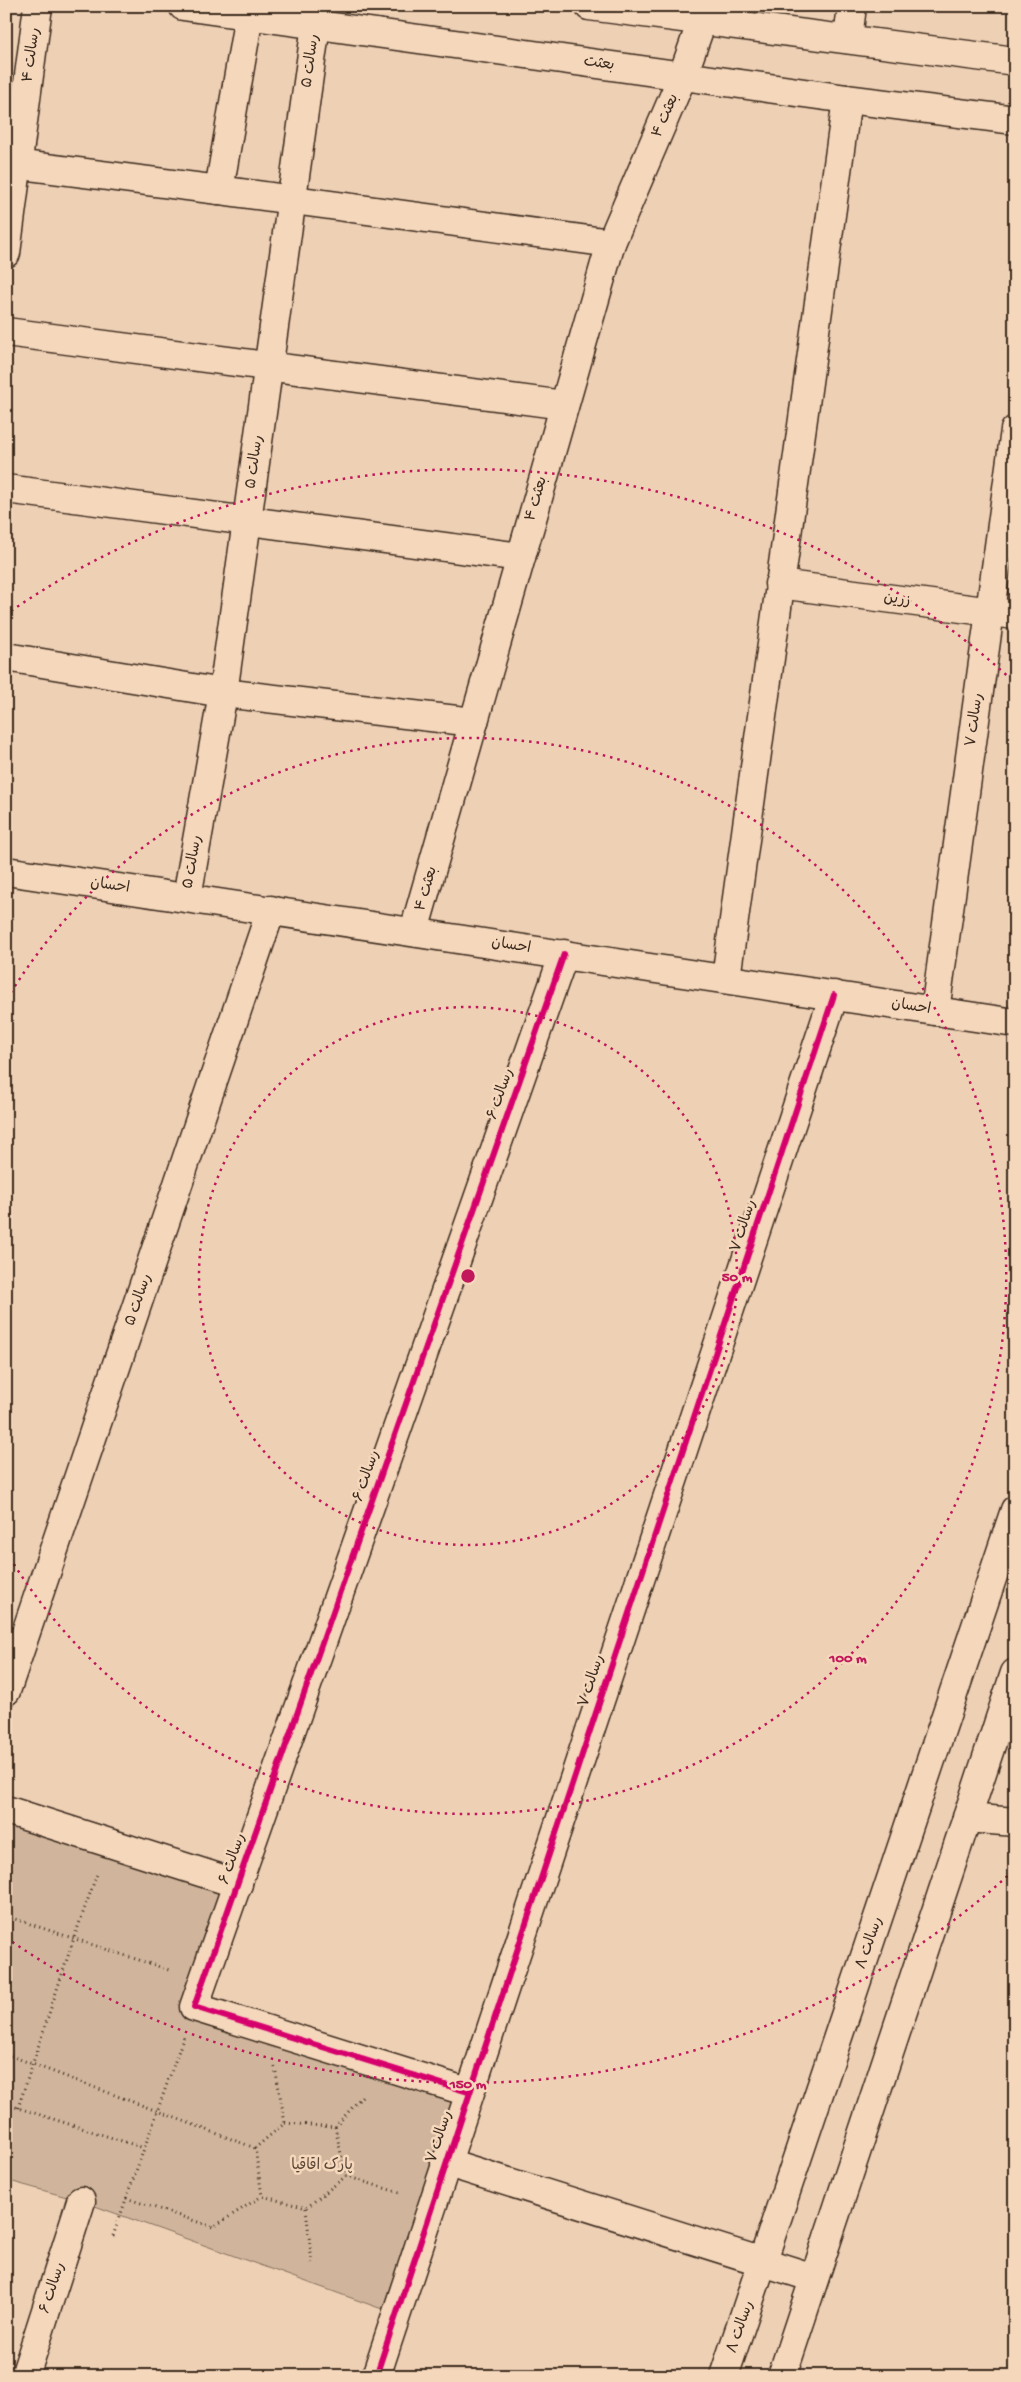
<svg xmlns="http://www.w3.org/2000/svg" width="1021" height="2382" font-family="'Gochi Hand','Playpen Sans Arabic',sans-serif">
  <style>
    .green { fill: #d0b59c; stroke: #86705d }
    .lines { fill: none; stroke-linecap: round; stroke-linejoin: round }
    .minor-casing { stroke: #3b2a1e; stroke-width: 31 }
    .path { stroke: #3b2a1e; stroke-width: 3; stroke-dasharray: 1 4; stroke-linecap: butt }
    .minor { stroke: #f5d7bb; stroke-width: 28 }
    .cycleway-casing { stroke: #f5d7bb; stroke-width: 9 }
    .cycleway { stroke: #d6006c; stroke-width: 6 }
    .ring { fill: none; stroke: #c2185b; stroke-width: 2.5; stroke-dasharray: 2.5 5 }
    .labels { text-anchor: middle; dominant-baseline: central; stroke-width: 5; stroke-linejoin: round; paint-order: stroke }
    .street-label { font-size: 15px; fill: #3b2a1e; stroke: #f5d7bb }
    .park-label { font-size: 15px; fill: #594637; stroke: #f5d7bb }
    .centre { fill: #c2185b; stroke: #f5d7bb; stroke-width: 2.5 }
    .ring-label { font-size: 15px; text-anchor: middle; font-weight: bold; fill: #c2185b; stroke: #f5d7bb; stroke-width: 5; stroke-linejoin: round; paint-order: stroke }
  </style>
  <rect width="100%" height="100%" fill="#eed0b5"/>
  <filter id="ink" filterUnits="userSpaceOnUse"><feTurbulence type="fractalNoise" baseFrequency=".02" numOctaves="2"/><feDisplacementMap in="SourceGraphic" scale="10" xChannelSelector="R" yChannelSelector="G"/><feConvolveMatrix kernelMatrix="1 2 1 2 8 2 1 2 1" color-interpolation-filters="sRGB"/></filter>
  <g filter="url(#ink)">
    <path class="green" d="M6 1810 238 1884 195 2007 468 2092 396 2314 81 2201 6 2180Z"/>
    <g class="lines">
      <g class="minor-casing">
        <g id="minor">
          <path d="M183 6 847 99 1015 120"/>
          <path d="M589 6 1015 61"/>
          <path d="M848 39 852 6"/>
          <path d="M6 163 219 190 249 15"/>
          <path d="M219 190 611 243"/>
          <path d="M6 253 38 6"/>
          <path d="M6 332 564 405"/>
          <path d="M6 489 521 557"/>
          <path d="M779 584 1015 615"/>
          <path d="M6 657 223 693 474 722"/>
          <path d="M6 871 1015 1023"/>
          <path d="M187 897 223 693 316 25"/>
          <path d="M414 931 611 243 683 75 702 21"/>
          <path d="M726 978 847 99"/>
          <path d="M935 1011 1015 430"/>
          <path d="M6 1691 271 910"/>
          <path d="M6 1810 238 1884"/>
          <path d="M967 1818 1015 1822"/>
          <path d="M468 2092 194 2007 564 954"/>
          <path d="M445 2162 814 2278"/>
          <path d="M25 2376 81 2201"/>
          <path d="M376 2376 834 995"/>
          <path d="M724 2376 1015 1510"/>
          <path d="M782 2376 1015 1673"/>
        </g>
      </g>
      <g class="path">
        <path d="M6 1916 172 1971"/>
        <path d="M6 2054 255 2148"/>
        <path d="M275 2067 285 2123"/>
        <path d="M6 2104 144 2148"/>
        <path d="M18 2108 74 1938 97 1874"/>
        <path d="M285 2123 335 2127 346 2176 306 2208 262 2196 255 2148Z"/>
        <path d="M335 2127 364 2094"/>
        <path d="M346 2176 403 2194"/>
        <path d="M126 2198 213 2227 262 2196"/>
        <path d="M306 2208 312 2263"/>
        <path d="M113 2236 184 2036"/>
      </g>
      <use href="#minor" class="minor"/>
      <g class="cycleway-casing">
        <g id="cycleway">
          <path d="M468 2092 194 2007 564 954"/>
          <path d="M376 2376 834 995"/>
        </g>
      </g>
      <use href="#cycleway" class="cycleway"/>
    </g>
  </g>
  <g class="ring">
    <circle cx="468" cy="1276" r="269"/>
    <path d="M7 999A538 538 0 1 1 7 1553"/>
    <path d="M1013 1871A807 807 0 0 1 11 1941M11 611A807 807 0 0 1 1013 681"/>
  </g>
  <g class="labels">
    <g class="street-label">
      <text transform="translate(32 55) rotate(-82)">رسالت ۴</text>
      <text transform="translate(311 61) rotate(-82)">رسالت ۵</text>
      <text transform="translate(599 64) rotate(8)">بعثت</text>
      <text transform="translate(666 116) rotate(-67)">بعثت ۴</text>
      <text transform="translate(255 462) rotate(-82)">رسالت ۵</text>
      <text transform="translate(537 499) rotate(-74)">بعثت ۴</text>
      <text transform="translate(897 600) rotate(8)">زرین</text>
      <text transform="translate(975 720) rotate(-82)">رسالت ۷</text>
      <text transform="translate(193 862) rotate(-80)">رسالت ۵</text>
      <text transform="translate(110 886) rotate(8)">احسان</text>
      <text transform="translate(427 889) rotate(-74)">بعثت ۴</text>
      <text transform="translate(511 946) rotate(9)">احسان</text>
      <text transform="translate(911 1007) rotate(9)">احسان</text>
      <text transform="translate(501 1094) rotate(-71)">رسالت ۶</text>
      <text transform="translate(744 1226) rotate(-72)">رسالت ۷</text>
      <text transform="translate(139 1300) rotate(-71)">رسالت ۵</text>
      <text transform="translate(367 1476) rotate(-71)">رسالت ۶</text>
      <text transform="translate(592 1681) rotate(-72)">رسالت ۷</text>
      <text transform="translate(233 1859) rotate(-71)">رسالت ۶</text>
      <text transform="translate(870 1943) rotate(-71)">رسالت ۸</text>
      <text transform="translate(440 2137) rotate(-72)">رسالت ۷</text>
      <text transform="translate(53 2288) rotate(-72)">رسالت ۶</text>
      <text transform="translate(741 2327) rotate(-71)">رسالت ۸</text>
    </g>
    <g class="park-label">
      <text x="322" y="2166">پارک اقاقیا</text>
    </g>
  </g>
  <circle cx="468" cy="1276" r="8" class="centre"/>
  <g class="ring-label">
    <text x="737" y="1281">50 m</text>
    <text x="848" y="1662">100 m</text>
    <text x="468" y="2088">150 m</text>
  </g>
  <rect width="1021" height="2382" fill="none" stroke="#f5d7bb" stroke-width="25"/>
  <rect x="12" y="12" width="996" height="2357" fill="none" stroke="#3b2a1e" stroke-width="2" filter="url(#ink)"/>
</svg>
